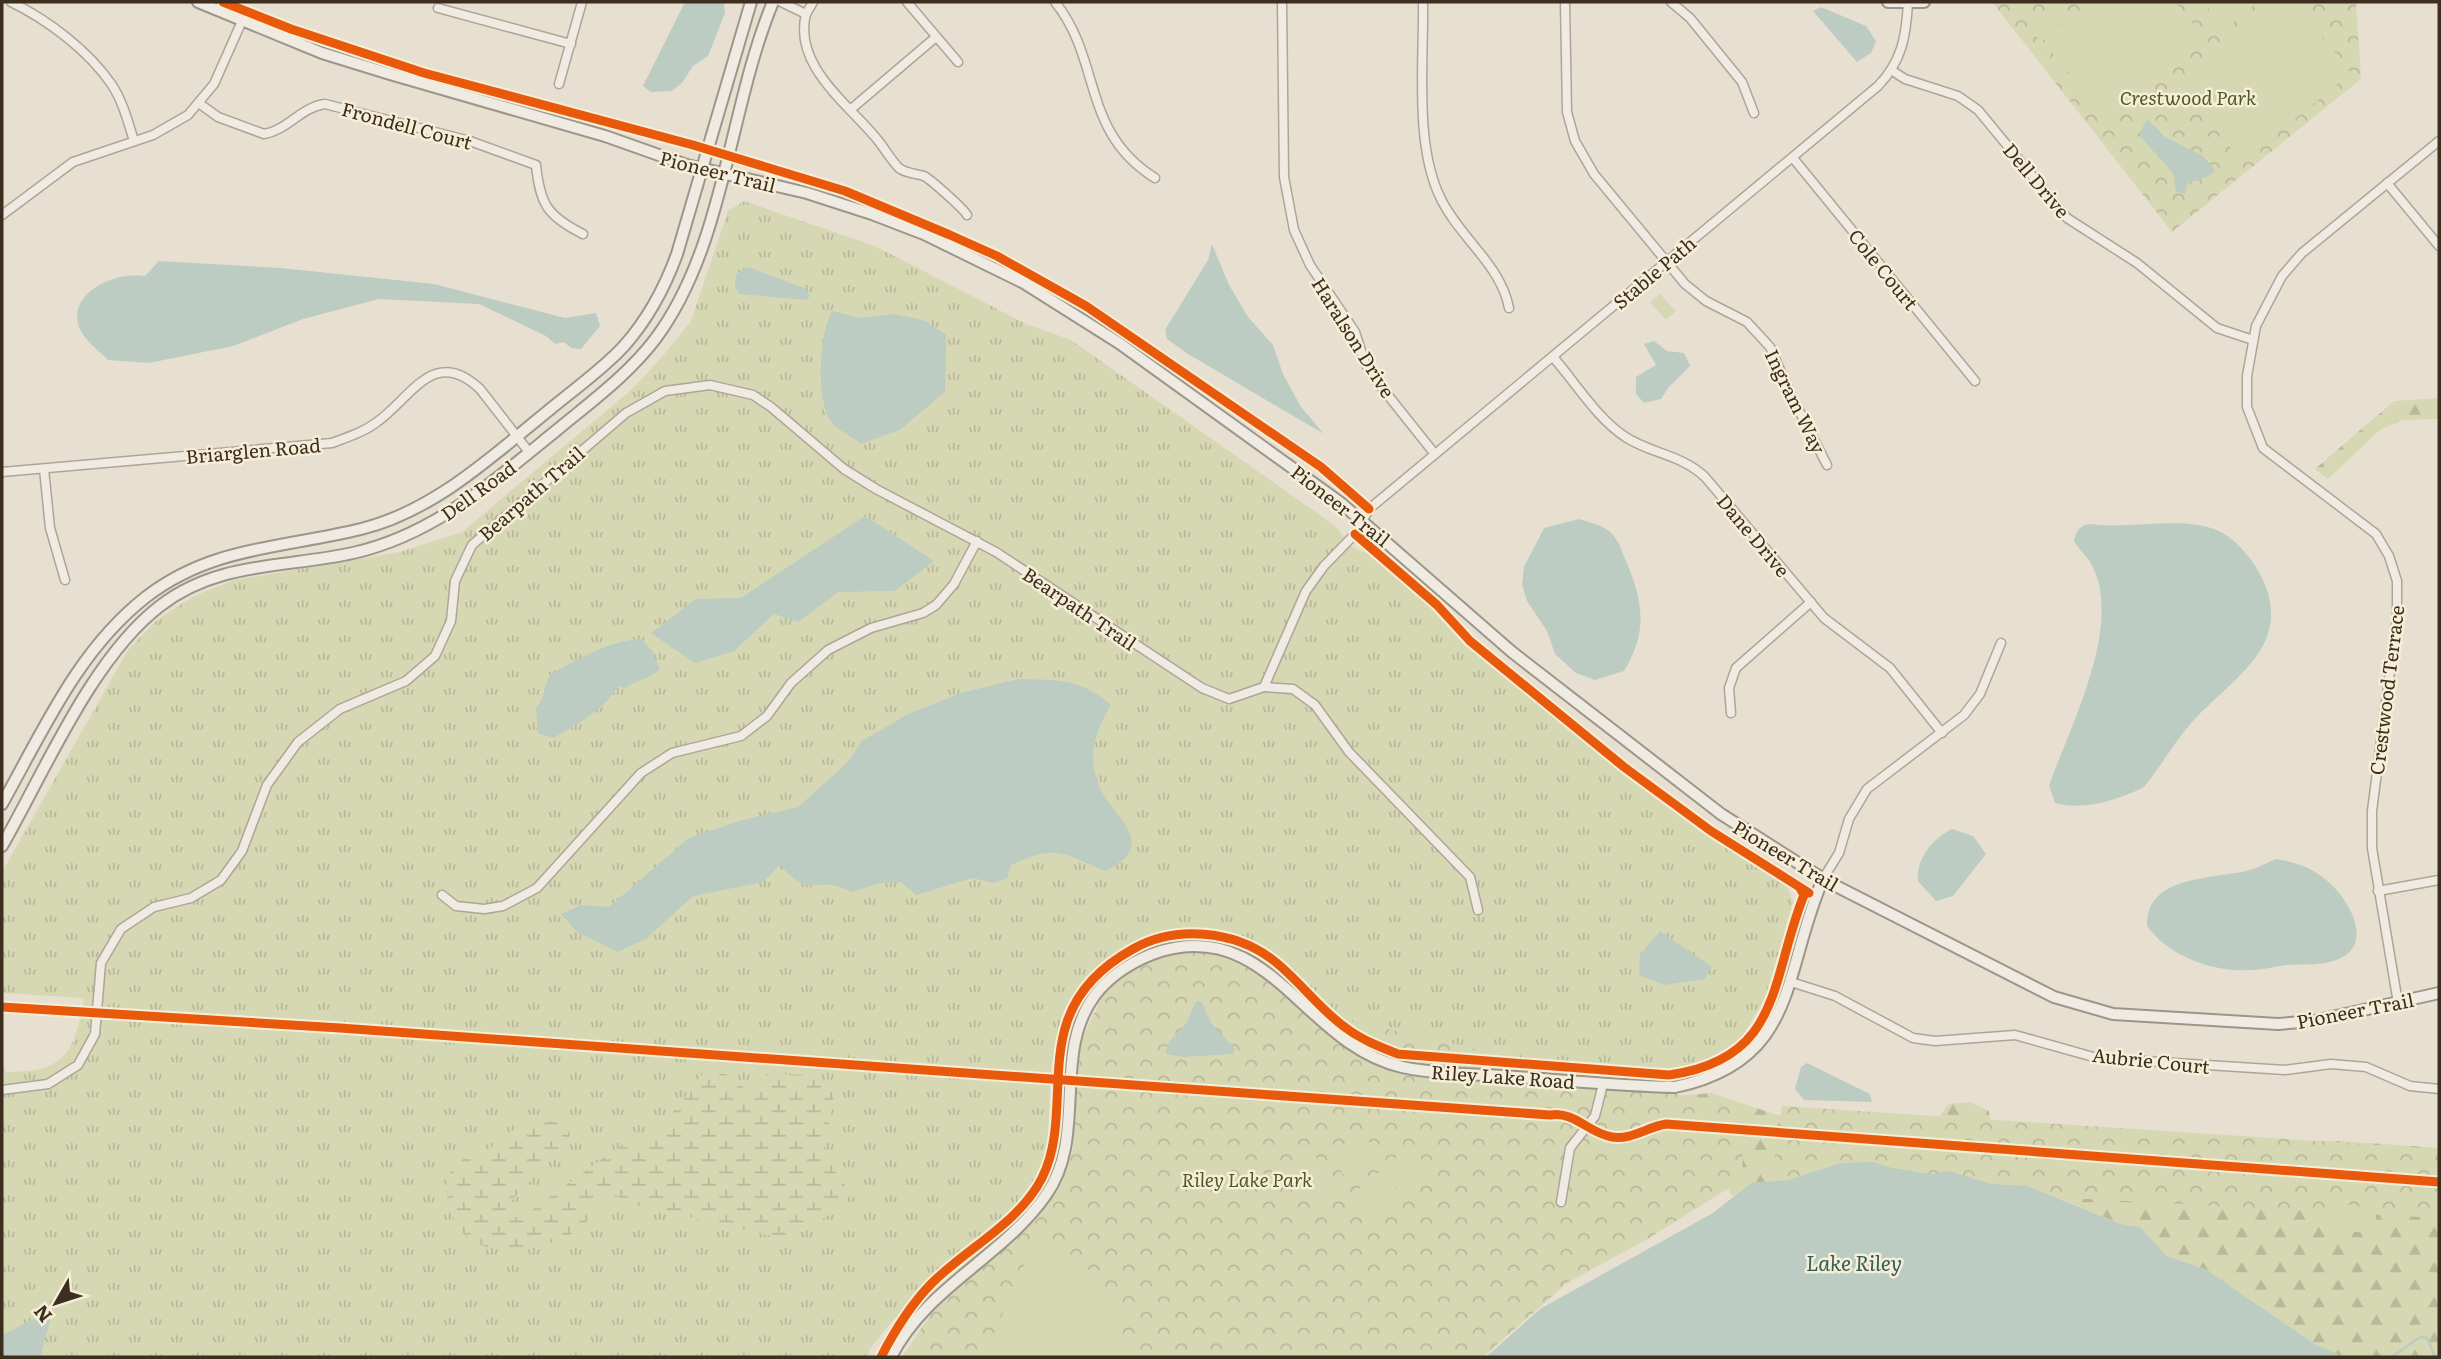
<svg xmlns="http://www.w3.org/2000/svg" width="2441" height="1359" font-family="Literata,serif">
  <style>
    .grass { fill: url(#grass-tufts) }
    .forest { fill: url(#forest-firs) }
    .wetland { fill: url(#wetland-marsh) }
    .park { fill: url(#park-crowns) }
    .pitch { fill: #d6d7b3 }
    .water { fill: #bcccc2 }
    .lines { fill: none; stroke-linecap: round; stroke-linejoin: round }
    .stream { stroke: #bcccc2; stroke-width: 2.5 }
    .street-casing { stroke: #ada599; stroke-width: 11 }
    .secondary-casing { stroke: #9c958a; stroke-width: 14 }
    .street { stroke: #efebe3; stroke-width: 8 }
    .secondary { stroke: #efebe3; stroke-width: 10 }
    .cycleway-casing { stroke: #f7eed8; stroke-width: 13 }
    .cycleway { stroke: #e8590c; stroke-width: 9 }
    .labels { text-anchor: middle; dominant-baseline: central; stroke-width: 5; stroke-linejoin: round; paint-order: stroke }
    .park-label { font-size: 19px; font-style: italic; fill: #4d5a26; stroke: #f7eed8 }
    .street-label { font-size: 19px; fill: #3d2e20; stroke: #f7eed8 }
    .water-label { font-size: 21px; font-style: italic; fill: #2f5d5a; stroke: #f7eed8 }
  </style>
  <defs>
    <pattern id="grass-tufts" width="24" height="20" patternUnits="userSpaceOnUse" patternTransform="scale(1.75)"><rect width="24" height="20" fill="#d6d7b3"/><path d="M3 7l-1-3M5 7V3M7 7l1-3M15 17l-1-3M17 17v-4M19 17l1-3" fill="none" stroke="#b9b99a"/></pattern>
    <pattern id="forest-firs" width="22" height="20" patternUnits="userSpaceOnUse" patternTransform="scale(1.75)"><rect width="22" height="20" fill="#d6d7b3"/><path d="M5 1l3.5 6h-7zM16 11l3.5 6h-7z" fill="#b9b99a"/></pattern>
    <pattern id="wetland-marsh" width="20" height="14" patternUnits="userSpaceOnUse" patternTransform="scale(1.75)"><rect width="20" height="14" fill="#d6d7b3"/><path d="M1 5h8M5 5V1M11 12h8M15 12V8" fill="none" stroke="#b9b99a"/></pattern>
    <pattern id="park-crowns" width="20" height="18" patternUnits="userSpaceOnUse" patternTransform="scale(1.75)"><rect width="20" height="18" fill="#d6d7b3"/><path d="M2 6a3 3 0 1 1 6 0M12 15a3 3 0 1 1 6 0" fill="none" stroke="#b9b99a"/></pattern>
  </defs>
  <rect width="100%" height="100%" fill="#e7e0d1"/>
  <path class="grass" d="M744 201 875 246 1026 324 1071 340 1337 527C1346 540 1352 551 1369 553L1431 608 1466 646 1621 770 1749 863 1787 886 1793 902 1765 999 1740 1040 1706 1060 1668 1070 1416 1053 1345 1023 1272 954 1234 933 1199 929 1167 931 1140 940 1111 956 1088 977 1063 1018 1051 1069 1048 1143 1036 1180 1008 1214 930 1279 883 1332 869 1350V1357H2V1066L7 1072C67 1072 74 1052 84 998L2 993V872L128 650 157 620 194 596 234 580 400 552 462 532 631 390 662 357 691 321 728 211Z"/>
  <g class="forest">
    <path d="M2439 398V419L2403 420 2381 429 2328 479 2315 469 2394 401Z"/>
    <path d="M1712 1093 1798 1122 1939 1116 1949 1104 1971 1102 1989 1111 1991 1131 2242 1142 2341 1141 2439 1148V1357L2340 1356 2316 1345 2207 1270 2167 1256 2140 1227 2121 1224 2058 1198 2042 1194 1789 1180 1751 1183 1733 1197 1671 1096Z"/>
  </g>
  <path class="wetland" d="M704 1072 726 1074 747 1090 760 1083 767 1074C782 1075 808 1072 822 1079 848 1092 821 1127 826 1149 830 1167 840 1178 850 1192L846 1205 803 1230 788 1236H772L633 1204 619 1197H609C595 1208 587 1226 571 1234 532 1254 468 1263 451 1212 448 1203 445 1190 447 1181 453 1156 478 1155 497 1144 503 1141 507 1134 513 1130 529 1121 559 1114 570 1134L567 1141 506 1207 507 1214 512 1218 525 1215 617 1148 638 1138 654 1136Z"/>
  <g class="park">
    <path d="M2356 2 2361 79 2172 232 1993 3Z"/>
    <path d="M1200 929 1311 1012 1744 1109 1742 1180 1644 1241 1567 1283 1483 1357H902L939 1302 1036 1220 1057 1191 1073 1149 1072 1060 1111 978Z"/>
    <path d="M1782 1106 2439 1149V1218L1771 1182Z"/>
  </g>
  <g class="pitch">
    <path d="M2054 2 2068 20 2041 42 2027 25Z"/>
    <path d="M2110 2H2175L2206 39 2106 119 2051 50Z"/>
    <path d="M2203 2H2256L2257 3 2226 29Z"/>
    <path d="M2284 2H2293L2351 73 2242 162 2181 86Z"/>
    <path d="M1660 294 1676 311 1666 320 1650 302Z"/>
    <path d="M1366 1138 1381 1157 1351 1183 1335 1164Z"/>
    <path d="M1411 1146 1434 1175 1407 1197 1383 1168Z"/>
    <path d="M1316 1157 1326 1169 1300 1191 1289 1179Z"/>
    <path d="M1381 1171 1405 1199 1378 1222 1354 1193Z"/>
    <path d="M1330 1173 1340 1185 1314 1207 1303 1195Z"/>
    <path d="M2326 1202 2377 1209 2374 1234 2323 1228Z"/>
    <path d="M1038 1233C1092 1264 1120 1293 1125 1357H984Z"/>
  </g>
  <g class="water">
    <path d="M685 2H724L725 13 708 56 693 66 682 83 672 91 651 92 643 86Z"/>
    <path d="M1821 7 1866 26 1876 41 1871 53 1857 62 1813 11Z"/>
    <path d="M2147 119 2165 137 2203 156 2215 170 2209 176 2187 184 2185 194 2176 191 2173 173 2139 135Z"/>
    <path d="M1212 244 1229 285 1248 317 1273 345 1283 374 1301 407 1324 434 1188 354 1167 339 1165 330 1208 260Z"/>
    <path d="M159 261 281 268 434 284 565 318 596 313 600 326 581 349 571 348 564 342 555 344 546 336 479 304 379 299 303 319 233 346 149 363 108 360C99 351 84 340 79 327 67 291 118 271 145 276Z"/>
    <path d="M748 267 806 289 810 296 806 300 740 294 735 287 736 274Z"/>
    <path d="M832 311 861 318 894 314 924 320 946 335 945 392 901 429 861 444C853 437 835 429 830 420 816 396 819 334 832 311Z"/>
    <path d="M1654 341 1667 351 1684 353 1690 366 1668 388 1661 399 1644 403 1636 394V377L1656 365 1644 344Z"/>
    <path d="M865 516 934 561 895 591 838 592 798 622 774 614 734 651 695 663 651 633 696 599 741 598Z"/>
    <path d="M1579 519C1588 522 1602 525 1609 531 1617 538 1620 546 1623 554 1642 597 1650 629 1624 671L1595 680 1576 673 1555 654 1547 631 1527 601 1522 584 1524 567 1544 528Z"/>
    <path d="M2091 524C2132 530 2182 515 2219 531 2236 539 2255 562 2262 578 2294 645 2235 676 2195 719 2176 739 2162 765 2144 787 2119 800 2082 811 2055 803L2049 786C2069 728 2126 622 2090 562 2086 555 2078 549 2074 541 2076 530 2080 525 2091 524Z"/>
    <path d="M642 639 653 652 660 669C650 679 637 679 626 688L618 686C607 707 577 725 553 738L538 733 536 708C546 697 543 685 551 674 578 659 611 640 642 639Z"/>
    <path d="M1018 679C1056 680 1081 678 1111 705 1095 731 1086 758 1100 788 1113 816 1161 845 1105 871 1061 853 1057 844 1011 865L1007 878 994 883 972 878 916 895 901 882 880 883 852 892C815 873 813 902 780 865L763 882 693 896 647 938 618 952 577 932 561 914 581 905 609 907 689 838 739 821 798 807 847 763 862 741 908 714 961 693Z"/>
    <path d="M1952 829 1973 836 1986 854 1953 896 1936 901 1918 881C1915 860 1933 838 1952 829Z"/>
    <path d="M2276 859C2294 862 2311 867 2325 879 2346 895 2375 941 2341 958 2325 966 2305 964 2288 965 2275 966 2263 970 2251 970 2214 973 2168 956 2147 926 2146 876 2210 879 2246 871 2256 869 2266 863 2276 859Z"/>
    <path d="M1660 931 1712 967 1705 979 1664 985 1639 975 1640 955Z"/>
    <path d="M1197 1001 1202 1002 1211 1023 1235 1049 1233 1054 1183 1057 1166 1054C1166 1040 1177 1036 1184 1026 1190 1019 1191 1008 1197 1001Z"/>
    <path d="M1807 1063 1870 1094 1872 1102 1804 1100 1795 1089 1801 1067Z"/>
    <path d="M1873 1162 1892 1168 1930 1174 1949 1171 1991 1184 2027 1186 2121 1224 2140 1227 2167 1256 2207 1270 2316 1345 2344 1357H1486L1540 1309 1713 1213 1751 1183 1789 1180 1841 1163Z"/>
    <path d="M44 1314 50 1316C49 1331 43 1342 41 1357H2V1335Z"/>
  </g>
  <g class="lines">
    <path class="stream" d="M2392 1357 2420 1337 2427 1338 2435 1357"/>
    <g class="street-casing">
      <g id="street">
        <path d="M11 2C48 20 89 51 112 85 123 102 128 122 134 141"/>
        <path d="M781 2 806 14C793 65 847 103 876 138 884 147 890 159 899 168 907 174 915 173 924 176 930 179 964 209 967 215"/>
        <path d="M907 2 958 62"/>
        <path d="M1055 2C1102 60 1081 132 1155 178"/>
        <path d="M1282 2 1284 177 1294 230 1310 265 1355 332 1365 363 1375 379 1434 453"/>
        <path d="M1423 2C1424 61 1414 146 1441 199 1460 238 1501 265 1509 308"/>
        <path d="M1565 2 1567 112 1575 141 1594 174 1685 284 1706 301 1747 322 1770 347 1790 393 1827 465"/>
        <path d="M1671 2 1690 18 1742 82 1754 113"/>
        <path d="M438 8 571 44"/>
        <path d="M806 14 813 2"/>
        <path d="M1891 70 1905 79 1958 96 1978 110 2067 218 2137 263 2217 328 2253 340"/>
        <path d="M559 84 582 2"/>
        <path d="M200 104 218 117 264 134C288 130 301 107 325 104L470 141 536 165C540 204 547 216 583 234"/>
        <path d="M850 110 936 37"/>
        <path d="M1793 158 1975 381"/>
        <path d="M2387 183 2439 246"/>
        <path d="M2 215 73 162 153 135 188 115 214 84 242 21"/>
        <path d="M1553 357C1576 383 1597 419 1627 438 1653 454 1682 455 1705 477L1824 618 1890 668 1942 733"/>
        <path d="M44 469 50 528 65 580"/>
        <path d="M2 472 332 443C348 437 364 432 377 422 411 398 434 345 480 389L529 452"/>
        <path d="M1264 687 1293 689 1315 705 1349 752 1470 877 1478 910"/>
        <path d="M1731 713 1729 688 1736 668 1811 602"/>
        <path d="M1823 879 1839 853 1849 819 1867 789 1964 715 1980 694 2001 643"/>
        <path d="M2378 891 2439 880"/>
        <path d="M442 895 456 906 484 909 503 906 537 888 641 773 672 753 741 736 767 716 791 683 828 650 871 628 923 613 936 605 954 584 977 541"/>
        <path d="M1791 982 1835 996 1913 1038 1935 1041 2015 1035 2097 1058 2285 1070 2331 1064 2366 1067 2410 1086 2439 1089"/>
        <path d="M2398 1003 2372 848V811L2397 617V581L2389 556 2376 534 2263 448 2247 407V376L2256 326 2282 276 2302 253 2439 141"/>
        <path d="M2 1090 48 1084 78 1065 95 1034 101 963 121 929 154 907 191 898 221 880 242 851 267 785 298 742 340 709 406 681 435 656 451 621 455 581 472 545 626 413 665 391 710 385 753 395 771 407 844 469 876 489 996 552 1202 688 1229 699 1264 687 1306 591 1324 566 1355 534 1369 509 1878 86C1902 61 1906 37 1908 3"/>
        <path d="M1561 1202 1570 1148 1595 1116 1603 1084"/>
      </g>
    </g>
    <g class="secondary-casing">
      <g id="secondary">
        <path d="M198 2 322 53 390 74 605 136 687 165 807 193 872 214 924 234 1024 283 1119 343 1341 503 1512 652 1721 814 1828 882 2054 997 2113 1014 2278 1024 2314 1021 2439 993"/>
        <path d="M1888 2H1924"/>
        <path d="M2 804C43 731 78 650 146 597 212 546 284 548 361 529 434 511 491 457 548 411 573 390 602 370 624 346 648 319 665 287 677 254L751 2"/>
        <path d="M2 846C45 771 92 658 160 606 218 561 286 568 353 553 434 535 495 480 557 430 592 401 629 374 656 338 725 245 729 107 773 2"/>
        <path d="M891 1357C926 1287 1002 1258 1046 1195 1088 1136 1051 1054 1095 995 1111 974 1136 959 1161 951 1271 919 1305 1045 1402 1067 1434 1074 1470 1074 1503 1076 1561 1080 1618 1086 1675 1087 1799 1061 1782 973 1823 879"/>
      </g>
    </g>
    <use href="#street" class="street"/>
    <use href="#secondary" class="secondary"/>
    <g class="cycleway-casing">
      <g id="cycleway">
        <path d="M223 2 291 29 424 73 693 145 845 191 950 235 997 256 1086 306 1321 467 1369 509"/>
        <path d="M1355 534 1437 605 1470 641 1624 767 1711 831 1809 893"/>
        <path d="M2 1007 340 1028 1550 1115C1575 1111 1588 1133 1612 1137 1632 1140 1647 1127 1666 1124L2439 1182"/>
        <path d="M881 1357C895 1330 910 1305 932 1283 967 1248 1019 1223 1042 1178 1066 1130 1050 1072 1067 1022 1078 989 1104 965 1133 949 1175 925 1234 930 1273 960 1299 980 1319 1009 1346 1028 1362 1040 1380 1047 1398 1054L1669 1075C1783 1059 1770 979 1804 895L1800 888"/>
      </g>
    </g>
    <use href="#cycleway" class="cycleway"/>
  </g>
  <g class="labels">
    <g class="park-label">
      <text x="2188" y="97">Crestwood Park</text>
      <text x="1247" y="1179">Riley Lake Park</text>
    </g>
    <g class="street-label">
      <text transform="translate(407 125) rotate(15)">Frondell Court</text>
      <text transform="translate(718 171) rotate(14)">Pioneer Trail</text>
      <text transform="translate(2037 180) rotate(50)">Dell Drive</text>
      <text transform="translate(1884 269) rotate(51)">Cole Court</text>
      <text transform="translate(1654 272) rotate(-40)">Stable Path</text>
      <text transform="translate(1354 337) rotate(58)">Haralson Drive</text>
      <text transform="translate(1796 401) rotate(64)">Ingram Way</text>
      <text transform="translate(253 450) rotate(-5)">Briarglen Road</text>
      <text transform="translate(478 490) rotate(-36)">Dell Road</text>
      <text transform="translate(531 493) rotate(-41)">Bearpath Trail</text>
      <text transform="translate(1341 505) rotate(38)">Pioneer Trail</text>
      <text transform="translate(1754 535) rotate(50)">Dane Drive</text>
      <text transform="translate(1080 608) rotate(34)">Bearpath Trail</text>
      <text transform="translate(2386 690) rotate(-83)">Crestwood Terrace</text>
      <text transform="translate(1786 855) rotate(31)">Pioneer Trail</text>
      <text transform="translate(2355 1010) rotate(-11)">Pioneer Trail</text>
      <text transform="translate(2151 1060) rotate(6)">Aubrie Court</text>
      <text transform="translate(1503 1076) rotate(4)">Riley Lake Road</text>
    </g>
    <g class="water-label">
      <text x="1854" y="1261">Lake Riley</text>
    </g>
  </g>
  <rect width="2441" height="1359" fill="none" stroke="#3d2e20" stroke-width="7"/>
  <g transform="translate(56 1303) rotate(231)" stroke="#f7eed8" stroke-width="5" paint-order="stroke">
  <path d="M0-5L12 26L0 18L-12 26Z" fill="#3d2e20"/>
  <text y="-10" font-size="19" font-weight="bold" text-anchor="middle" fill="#3d2e20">N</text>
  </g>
</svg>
